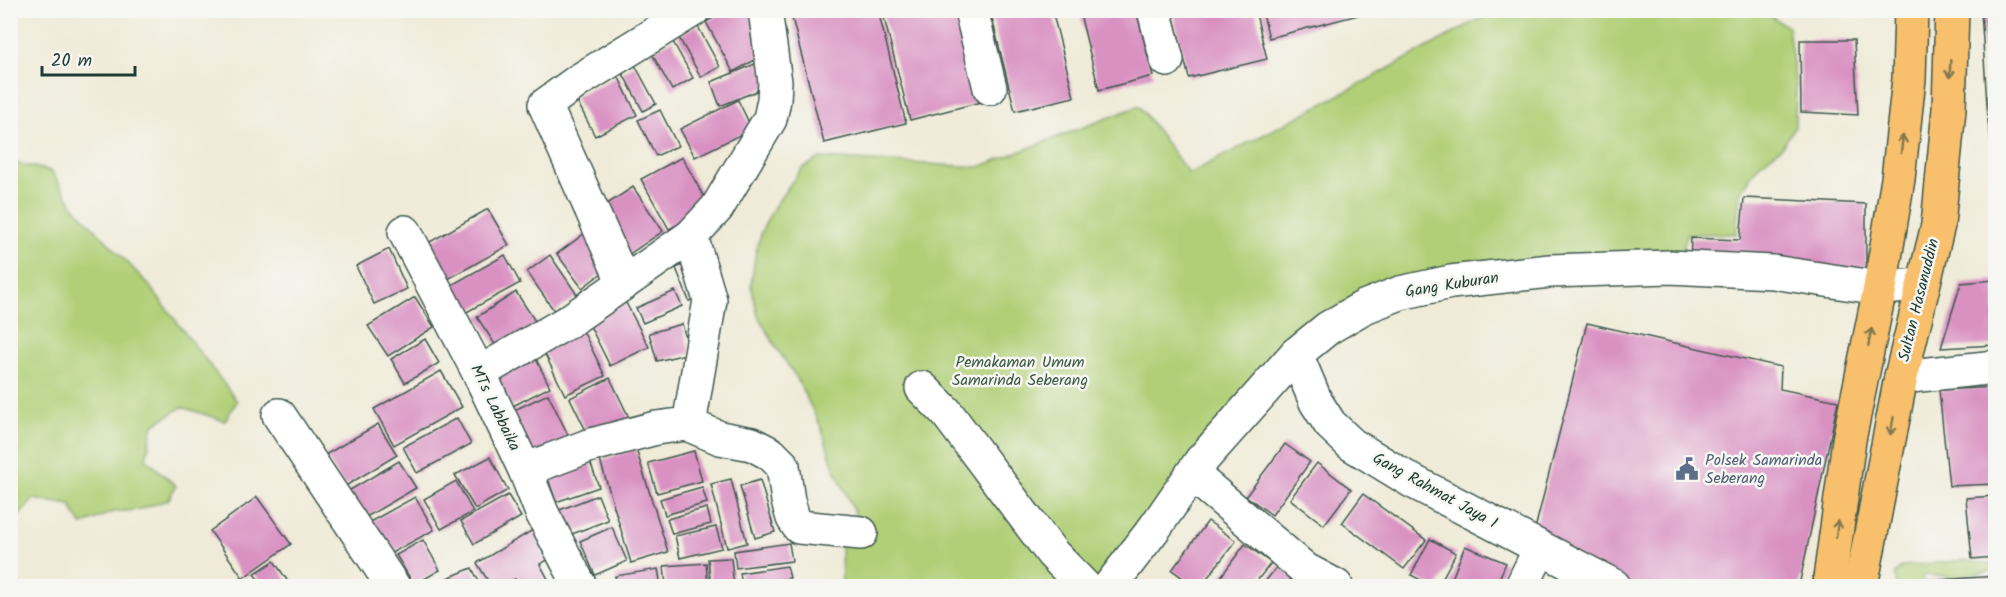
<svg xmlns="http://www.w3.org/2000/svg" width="2006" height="597" font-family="Kalam,sans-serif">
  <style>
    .green { fill: #b0cf76; stroke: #688655; stroke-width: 1.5 }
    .building { fill: #d991c2 }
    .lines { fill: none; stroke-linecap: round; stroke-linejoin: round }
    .minor-casing { stroke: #3e574d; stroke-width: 36 }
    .major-casing { stroke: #3e574d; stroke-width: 36 }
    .minor { stroke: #fff; stroke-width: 33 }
    .major { stroke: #f8bf6c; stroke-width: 33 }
    .oneway { stroke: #81784d }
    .labels { text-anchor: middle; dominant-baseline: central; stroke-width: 5; stroke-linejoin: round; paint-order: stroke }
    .street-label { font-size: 16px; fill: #1f3d34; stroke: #f6f6f2 }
    .park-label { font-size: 16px; fill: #3c5a41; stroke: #f6f6f2 }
    .service-label { font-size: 16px; fill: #4e5e75; stroke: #f6f6f2; text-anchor: start }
  </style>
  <rect width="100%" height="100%" fill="#f6f6f2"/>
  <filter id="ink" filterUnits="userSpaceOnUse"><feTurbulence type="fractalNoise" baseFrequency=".0167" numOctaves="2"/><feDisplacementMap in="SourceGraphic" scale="12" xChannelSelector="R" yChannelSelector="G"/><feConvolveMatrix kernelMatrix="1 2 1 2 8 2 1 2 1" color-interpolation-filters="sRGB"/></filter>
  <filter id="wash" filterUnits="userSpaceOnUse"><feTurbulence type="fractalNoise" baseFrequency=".008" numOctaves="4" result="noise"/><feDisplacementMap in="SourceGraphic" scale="24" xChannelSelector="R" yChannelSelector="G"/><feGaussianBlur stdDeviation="1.35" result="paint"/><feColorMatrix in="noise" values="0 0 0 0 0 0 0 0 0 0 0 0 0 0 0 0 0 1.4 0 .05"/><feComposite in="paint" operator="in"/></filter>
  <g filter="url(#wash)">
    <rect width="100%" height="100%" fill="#efebd8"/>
    <g class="green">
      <path d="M1494 11H1762L1788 27 1796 87 1795 127 1782 147 1758 166 1740 193 1736 234H1686L1681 261 1380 292 1320 333 1123 586H842L841 545 856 516 833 465 821 427 796 377 776 347 758 316 751 285 756 250 763 228 774 207 801 169 820 158 979 167 1139 106 1189 174 1364 82Z"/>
      <path d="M11 162 51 171 75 208 148 284 237 401 225 421 182 407 153 425 146 459 176 486 168 500 138 510 113 512 81 525 70 505 34 499 11 525Z"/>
      <path d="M1966 560 1985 563 1995 561V571L1955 577 1926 575 1923 579 1926 586H1897L1895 574 1902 566Z"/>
    </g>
    <g id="blocks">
      <g class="building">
        <path d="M727 10H748L770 52 733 72 706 22Z"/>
        <path d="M790 10H878L906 123 824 143Z"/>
        <path d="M882 10H962L985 101 910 120Z"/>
        <path d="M990 10H1052L1074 97 1015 111Z"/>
        <path d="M1079 10H1136L1153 76 1099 90Z"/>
        <path d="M1172 10H1255L1267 59 1189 78Z"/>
        <path d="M1262 10H1374V11L1269 38Z"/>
        <path d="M1981 10H1995V158H1993L1988 121Z"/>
        <path d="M697 25 720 67 701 77 678 36Z"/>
        <path d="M672 40 693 78 672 90 651 52Z"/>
        <path d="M1800 40H1854L1858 115 1801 112Z"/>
        <path d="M760 62 769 86 720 106 711 82Z"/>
        <path d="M635 65 656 104 643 111 622 72Z"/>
        <path d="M618 76 637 115 595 136 575 97Z"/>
        <path d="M738 100 752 129 695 157 680 129Z"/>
        <path d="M660 110 678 146 656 156 638 120Z"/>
        <path d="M682 157 710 208 669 229 641 179Z"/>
        <path d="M633 187 663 231 628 255 598 210Z"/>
        <path d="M1744 198 1866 204V273L1690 263 1691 238 1740 240Z"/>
        <path d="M488 209 509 245 448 279 428 243Z"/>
        <path d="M589 230 615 263 582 288 557 254Z"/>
        <path d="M389 249 407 289 374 304 356 266Z"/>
        <path d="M505 255 520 283 463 314 448 287Z"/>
        <path d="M550 255 578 296 555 312 527 272Z"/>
        <path d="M687 263 701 297 689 301 676 268Z"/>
        <path d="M1995 280V345L1941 348 1961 283Z"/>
        <path d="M675 291 682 306 643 323 636 308Z"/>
        <path d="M516 292 539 327 500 352 477 317Z"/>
        <path d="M415 297 434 327 388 356 368 326Z"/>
        <path d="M624 299 649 347 610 366 586 318Z"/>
        <path d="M1587 323 1781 367 1780 389 1838 401 1799 586H1635L1580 564 1533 537Z"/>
        <path d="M682 324 690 353 657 361 649 333Z"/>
        <path d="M582 329 605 376 565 395 542 348Z"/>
        <path d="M425 339 439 363 405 383 391 359Z"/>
        <path d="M536 359 550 387 511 407 497 378Z"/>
        <path d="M441 371 462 407 394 445 374 409Z"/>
        <path d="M610 378 633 426 593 445 570 398Z"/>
        <path d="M1995 387V484L1949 486 1939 390Z"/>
        <path d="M548 394 571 441 531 460 508 413Z"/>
        <path d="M457 418 471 444 417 473 403 447Z"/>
        <path d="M378 424 397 455 344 487 325 455Z"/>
        <path d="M1285 444 1310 462 1272 515 1246 496Z"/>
        <path d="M636 449 668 552 631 563 600 460Z"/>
        <path d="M694 451 702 481 657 493 648 463Z"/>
        <path d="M587 453 599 487 556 502 544 467Z"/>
        <path d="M490 457 508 490 475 509 455 475Z"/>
        <path d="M399 461 416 488 361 520 345 493Z"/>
        <path d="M1317 463 1351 489 1324 525 1290 499Z"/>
        <path d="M731 479 747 543 727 548 711 484Z"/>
        <path d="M760 480 775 532 755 538 740 486Z"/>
        <path d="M456 481 473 512 441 529 424 499Z"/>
        <path d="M702 487 707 503 665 515 660 499Z"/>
        <path d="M1363 494 1426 540 1404 569 1342 523Z"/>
        <path d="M508 495 521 517 474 544 461 521Z"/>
        <path d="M598 495 608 520 567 536 557 511Z"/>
        <path d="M1995 496V557L1972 559 1966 498Z"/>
        <path d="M257 497 291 544 243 578 210 531Z"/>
        <path d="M415 497 434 530 384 557 366 524Z"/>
        <path d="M707 508 711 524 672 534 667 519Z"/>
        <path d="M1208 521 1236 541 1201 586H1194L1172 570Z"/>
        <path d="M538 527 555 556 540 564 548 579 534 586H519L515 579 502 586H491L477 563Z"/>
        <path d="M612 527 627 561 595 575 580 541Z"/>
        <path d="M716 527 722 548 680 558 675 536Z"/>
        <path d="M1430 539 1456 553 1438 586H1432L1411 575Z"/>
        <path d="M423 540 440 570 414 585 396 555Z"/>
        <path d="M789 543 792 561 736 568 734 551Z"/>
        <path d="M1245 544 1271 563 1253 586H1214Z"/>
        <path d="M1465 546 1506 563 1496 586H1449Z"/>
        <path d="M731 558 734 586H711L708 559Z"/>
        <path d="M274 561 291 586H263L254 574Z"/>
        <path d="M706 563 708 585 666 586 664 566Z"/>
        <path d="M1278 565 1306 586H1262Z"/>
        <path d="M787 566 790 578 742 586 740 573Z"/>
        <path d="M472 568 481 586H442L440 581Z"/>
        <path d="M658 569 661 586H617L615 576Z"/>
        <path d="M1995 576V586H1928L1927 581Z"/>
      </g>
    </g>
  </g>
  <g filter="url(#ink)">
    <use href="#blocks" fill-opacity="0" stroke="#3e574d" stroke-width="1.5"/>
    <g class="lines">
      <g class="minor-casing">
        <g id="minor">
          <path d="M971 10 990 88"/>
          <path d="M1154 10 1167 60"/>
          <path d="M405 232 479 373 525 470 542 513 580 586"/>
          <path d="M624 283 545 105 578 81 693 10"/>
          <path d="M1296 354 1316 402 1330 424 1351 444 1410 480 1614 586"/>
          <path d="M479 373 569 321 624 283 691 236 717 208 770 119 774 100 775 82 765 10"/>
          <path d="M1901 377 1996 367"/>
          <path d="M922 388 946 412 1052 553 1084 586"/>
          <path d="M279 415 393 586"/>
          <path d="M687 424 690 419 710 300 691 236"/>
          <path d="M525 470 588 446 656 428 687 424 720 438 752 444 771 454 783 466 788 501 793 518 799 527 861 533"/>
          <path d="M1192 474 1306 570 1336 586"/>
          <path d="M1110 586 1156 526 1201 461 1296 354 1328 328 1364 307 1400 293 1451 282 1550 271 1669 267 1773 272 1880 288 1922 285"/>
          <path d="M1522 586 1540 549"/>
        </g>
      </g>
      <g class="major-casing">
        <g id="major">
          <path d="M1829 586 1849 440 1880 288 1898 179 1909 79 1911 10"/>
          <path d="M1861 586 1901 377 1938 225 1949 109 1952 10"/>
        </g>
      </g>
      <use href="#minor" class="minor"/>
      <use href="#major" class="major"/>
    </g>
    <defs><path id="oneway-shaft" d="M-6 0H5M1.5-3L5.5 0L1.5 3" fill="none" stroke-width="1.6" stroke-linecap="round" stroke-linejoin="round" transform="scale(1.5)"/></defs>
    <g class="oneway">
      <use href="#oneway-shaft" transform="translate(1950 69) rotate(92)"/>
      <use href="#oneway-shaft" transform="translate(1902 144) rotate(-84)"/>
      <use href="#oneway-shaft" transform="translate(1870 337) rotate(-79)"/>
      <use href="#oneway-shaft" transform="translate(1892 426) rotate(100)"/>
      <use href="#oneway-shaft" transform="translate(1837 529) rotate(-83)"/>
    </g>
  </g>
  <defs>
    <g id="civic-bare" transform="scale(1.8)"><path d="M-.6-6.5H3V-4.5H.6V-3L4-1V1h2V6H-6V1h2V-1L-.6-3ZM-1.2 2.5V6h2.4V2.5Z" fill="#5c6f8a" stroke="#f6f6f2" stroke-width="2.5" paint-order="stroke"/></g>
  </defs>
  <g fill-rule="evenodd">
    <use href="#civic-bare" x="1687" y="469"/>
  </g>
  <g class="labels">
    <g class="street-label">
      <text transform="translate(1452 285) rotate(-9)">Gang Kuburan</text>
      <text transform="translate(1919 300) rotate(-76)">Sultan Hasanuddin</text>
      <text transform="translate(495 408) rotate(64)">MTs Labbaika</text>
      <text transform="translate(1435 491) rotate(29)">Gang Rahmat Jaya 1</text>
    </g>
    <g class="park-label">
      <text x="1020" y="362">Pemakaman Umum<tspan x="1020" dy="18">Samarinda Seberang</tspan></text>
    </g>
    <g class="service-label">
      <text x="1705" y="460">Polsek Samarinda<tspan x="1705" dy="18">Seberang</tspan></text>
    </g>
  </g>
  <rect width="2006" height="597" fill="none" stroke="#f6f6f2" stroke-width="36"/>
  <path d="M42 66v9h93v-9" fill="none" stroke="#1f3d34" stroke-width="3"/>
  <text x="51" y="66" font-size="18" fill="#1f3d34" stroke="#f6f6f2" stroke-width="4.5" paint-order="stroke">20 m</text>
</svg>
